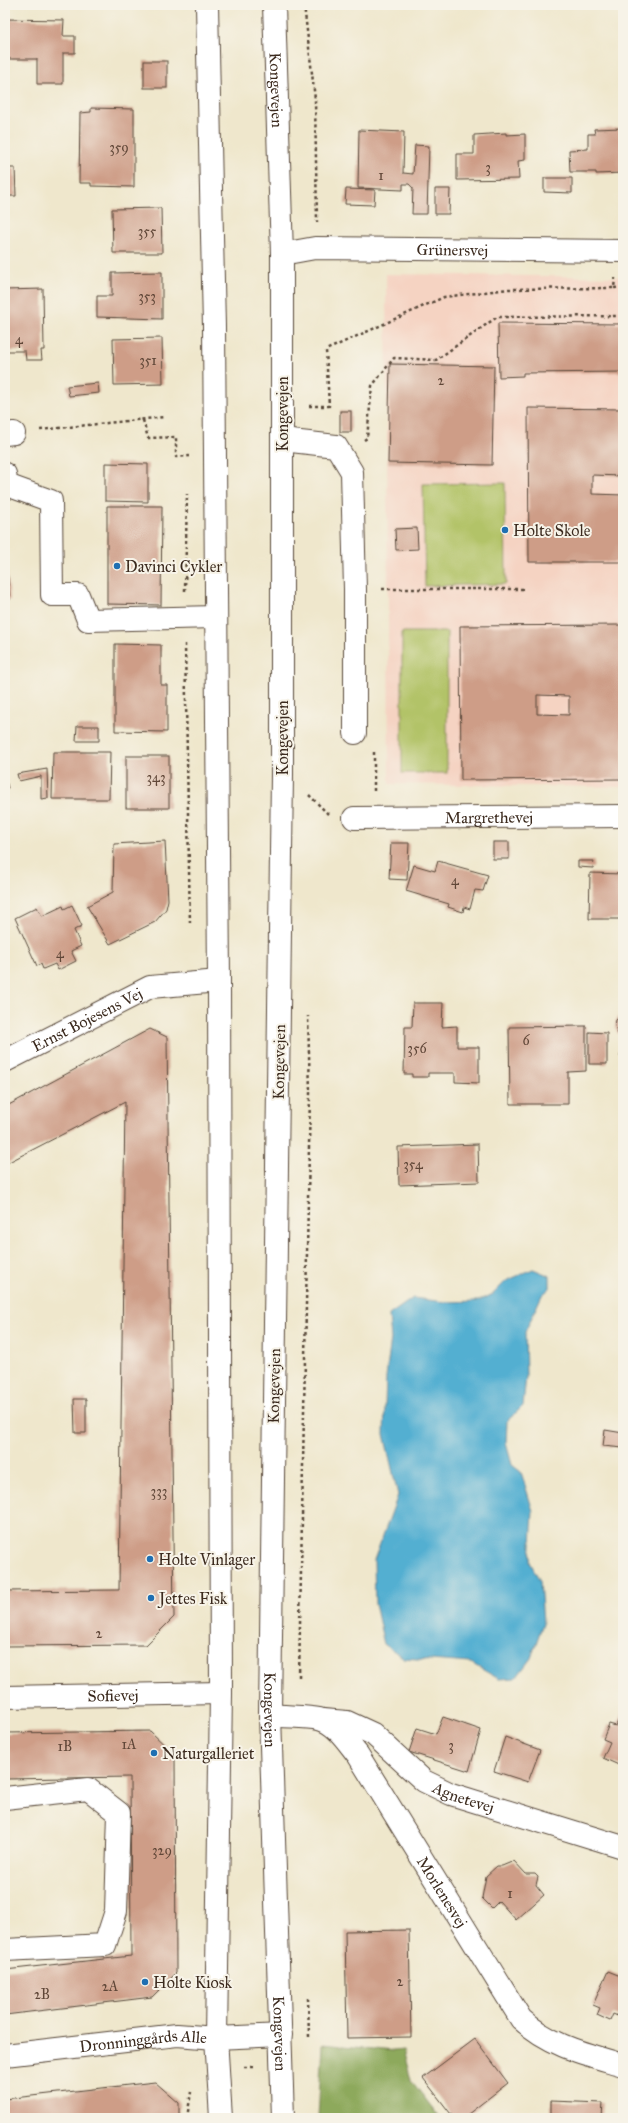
<svg xmlns="http://www.w3.org/2000/svg" width="628" height="2123" font-family="'IM FELL Great Primer',serif">
  <style>
    .built { fill: #f5d3c2 }
    .green { fill: #b2c367; stroke: #767642 }
    .forest { fill: #8da95c; stroke: #646a3d }
    .water { fill: #53afd1; stroke: #476c78 }
    .building { fill: #ce9d87; fill-rule: evenodd }
    .lines { fill: none; stroke-linecap: round; stroke-linejoin: round }
    .minor-casing { stroke: #564638; stroke-width: 24 }
    .major-casing { stroke: #564638; stroke-width: 24 }
    .path { stroke: #564638; stroke-width: 2.5; stroke-dasharray: 3 3; stroke-linecap: butt }
    .minor { stroke: #fff; stroke-width: 22 }
    .major { stroke: #fff; stroke-width: 22 }
    .poi-dot { fill: #1f6fb2; stroke: #f7f3e8; stroke-width: 1.5 }
    .labels { text-anchor: middle; dominant-baseline: central; stroke-width: 4; stroke-linejoin: round; paint-order: stroke }
    .number-label { font-size: 14px; fill: #604738 }
    .street-label { font-size: 16px; fill: #3b2a1e; stroke: #f7f3e8 }
    .poi-label { font-size: 16px; fill: #3b2a1e; stroke: #f7f3e8; text-anchor: start }
  </style>
  <rect width="100%" height="100%" fill="#f7f3e8"/>
  <filter id="ink" filterUnits="userSpaceOnUse"><feTurbulence type="fractalNoise" baseFrequency=".025" numOctaves="2"/><feDisplacementMap in="SourceGraphic" scale="8" xChannelSelector="R" yChannelSelector="G"/><feConvolveMatrix kernelMatrix="1 2 1 2 8 2 1 2 1" color-interpolation-filters="sRGB"/></filter>
  <filter id="wash" filterUnits="userSpaceOnUse"><feTurbulence type="fractalNoise" baseFrequency=".012" numOctaves="4" result="noise"/><feDisplacementMap in="SourceGraphic" scale="16" xChannelSelector="R" yChannelSelector="G"/><feGaussianBlur stdDeviation="0.9" result="paint"/><feColorMatrix in="noise" values="0 0 0 0 0 0 0 0 0 0 0 0 0 0 0 0 0 1.4 0 .05"/><feComposite in="paint" operator="in"/></filter>
  <g filter="url(#wash)">
    <rect width="100%" height="100%" fill="#efe7cc"/>
    <path class="built" d="M386 274 623 277V787L389 784Z"/>
    <g class="green">
      <path d="M505 483 506 584 425 586 423 484Z"/>
      <rect x="402" y="632" width="45" height="141"/>
    </g>
    <path class="forest" d="M322 2044 394 2051 403 2050 411 2080 440 2118H318Z"/>
    <path class="water" d="M533 1269 550 1276V1288L542 1295 525 1332 526 1376 523 1406 507 1421 506 1443 512 1465 521 1472 533 1511 530 1562 540 1581 543 1623 531 1658 516 1678 499 1679 471 1663 404 1658 384 1644 375 1604 374 1560 398 1495 384 1434 386 1377 391 1339 389 1315 413 1298 445 1302 479 1301 493 1294 506 1281Z"/>
    <g id="blocks">
      <g class="building">
        <path d="M5 19 64 20 63 36H75V53H63V84H37V59H5Z"/>
        <rect x="144" y="61" width="23" height="27"/>
        <path d="M91 108 134 109V187L91 186V183H79L80 113 91 112Z"/>
        <path d="M623 128V173L596 174V172H570L569 150 588 149V134H595L594 129Z"/>
        <path d="M359 130 404 132 403 173 413 174 415 145 429 146 427 214H412L413 188 409 184H403V190L358 188Z"/>
        <path d="M506 133V135L525 134V160L518 161 519 179 457 180V154H474V135Z"/>
        <path d="M5 168H15L16 196H5Z"/>
        <path d="M544 178H572V193L544 192Z"/>
        <path d="M346 189 375 190 374 205 345 204Z"/>
        <path d="M435 189H450L449 214H435Z"/>
        <path d="M161 208 162 253H113L112 209Z"/>
        <path d="M162 272V319L97 317V296H112V273Z"/>
        <path d="M43 289 44 350H41L42 360H26L25 351H5V290Z"/>
        <path d="M498 323 623 324V372L523 373V376L499 377Z"/>
        <path d="M162 338 163 384 114 385 113 339Z"/>
        <path d="M390 364 494 366 492 465 388 463Z"/>
        <path d="M98 383 99 393 69 396 67 386Z"/>
        <path d="M528 408 623 409V476L592 475V494L623 495V562H529Z"/>
        <rect x="340" y="411" width="11" height="21"/>
        <path d="M105 463 148 464V502L105 501Z"/>
        <path d="M107 506H162L161 605 107 604Z"/>
        <path d="M417 528 418 549 396 550 395 529Z"/>
        <path d="M5 569H7L10 600H5Z"/>
        <path d="M623 625V779L461 780 460 626ZM537 695 569 696V715L537 714Z"/>
        <path d="M115 644 161 645V685H167V732L115 731Z"/>
        <path d="M77 726H99V741H76Z"/>
        <path d="M53 752H110L109 799H52Z"/>
        <rect x="126" y="756" width="43" height="52"/>
        <path d="M47 769 48 798 41 799V776L19 781 17 774Z"/>
        <path d="M5 777 8 788 5 789Z"/>
        <path d="M165 841 168 900 166 909 155 922 110 944 87 906 113 892 114 844Z"/>
        <rect x="493" y="842" width="16" height="17"/>
        <path d="M391 843H409L407 880 389 879Z"/>
        <path d="M438 861 488 875 483 891 475 890 470 909 464 907 463 912 448 907 449 904 406 891 414 865 435 871Z"/>
        <path d="M578 861H594L593 868 578 867Z"/>
        <path d="M590 873 623 874V919H589Z"/>
        <path d="M72 905 82 926 74 930 81 946 71 951 76 961 58 970 55 964 43 969 41 964 37 966 15 918 37 907 42 916 63 906 64 909Z"/>
        <path d="M413 1003H443L442 1027 457 1026V1047H479V1083L455 1082V1073H428V1077H412V1074H404L405 1027H412Z"/>
        <path d="M621 1015H623V1034H618L615 1026 616 1020Z"/>
        <path d="M586 1026V1071L568 1072V1104H510L509 1027Z"/>
        <path d="M150 1029 167 1037 174 1617 146 1645 5 1646V1591L119 1590 125 1102 5 1164V1107Z"/>
        <path d="M589 1032 607 1033V1064H589Z"/>
        <path d="M622 1042H623V1058L620 1057Z"/>
        <path d="M478 1144 479 1182 399 1185 398 1147Z"/>
        <path d="M74 1399H86V1433H75Z"/>
        <path d="M605 1430 623 1433V1448L603 1446Z"/>
        <path d="M623 1709V1767L603 1758 610 1742 603 1739 609 1724 616 1726Z"/>
        <path d="M443 1717 481 1730 469 1771 409 1752 417 1728 436 1734Z"/>
        <path d="M150 1731 175 1755 176 1973 152 1997 5 2015V1970L131 1956 130 1777 5 1779V1733Z"/>
        <path d="M505 1737 540 1750 528 1782 494 1771Z"/>
        <path d="M514 1861 526 1874H535L538 1877 536 1885 544 1895 516 1920 499 1901 492 1908 482 1898 486 1876 497 1866H502Z"/>
        <path d="M409 1930 411 2037 347 2038 345 1931Z"/>
        <path d="M608 1971 623 1977V2010L620 2017 613 2014 610 2021 597 2015 600 2008 593 2005Z"/>
        <path d="M475 2039 508 2083 463 2118H454L423 2078Z"/>
        <path d="M155 2082 179 2103V2118H5V2099Z"/>
        <path d="M551 2101 603 2103 602 2118H551Z"/>
      </g>
    </g>
  </g>
  <g filter="url(#ink)">
    <use href="#blocks" fill-opacity="0" stroke="#564638" stroke-width="1"/>
    <g class="lines">
      <g class="minor-casing">
        <g id="minor">
          <path id="s1" d="M282 254 315 248 623 251"/>
          <path d="M5 434 14 433"/>
          <path d="M282 440 336 446 352 472 355 589V733"/>
          <path d="M5 474 7 485 51 501 52 595H78L88 620 216 617"/>
          <path id="s2" d="M354 818 623 816"/>
          <path id="s3" d="M5 1061 150 987 219 981"/>
          <path id="s4" d="M5 1697 221 1693"/>
          <path id="s5" d="M270 1715C284 1717 307 1716 319 1719 336 1723 348 1743 358 1755L521 2019C550 2046 586 2054 623 2065"/>
          <path id="s6" d="M323 1720 347 1722 373 1734 424 1781 451 1794 623 1847"/>
          <path d="M5 1798 88 1789 119 1813 116 1911 105 1945 5 1950"/>
          <path id="s7" d="M5 2055 177 2035 216 2038 281 2035"/>
        </g>
      </g>
      <g class="major-casing">
        <g id="major">
          <path d="M207 5 214 327 219 981 221 1693 216 2038 221 2118"/>
          <path id="s8" d="M274 5 282 254V774L270 1715 283 2118"/>
        </g>
      </g>
      <g class="path">
        <path d="M304 5 315 99 317 222"/>
        <path d="M614 288 623 287"/>
        <path d="M309 406H329L326 350 444 297 509 289 614 288 615 278"/>
        <path d="M143 420 148 438 176 437V457L189 456"/>
        <path d="M40 430 165 417"/>
        <path d="M364 440 367 438 372 386 394 358 436 360 497 317 623 316"/>
        <path d="M382 589H525"/>
        <path d="M185 591 187 494"/>
        <path d="M185 644 190 925"/>
        <path d="M374 752V791"/>
        <path d="M309 795 328 814"/>
        <path d="M299 1677 310 1093 308 1016"/>
        <path d="M308 1998 309 2037"/>
        <path d="M244 2067H255"/>
        <path d="M187 2118 191 2092"/>
      </g>
      <use href="#minor" class="minor"/>
      <use href="#major" class="major"/>
    </g>
  </g>
  <g class="poi-dot">
    <circle cx="505" cy="530" r="4"/>
    <circle cx="117" cy="566" r="4"/>
    <circle cx="150" cy="1559" r="4"/>
    <circle cx="151" cy="1598" r="4"/>
    <circle cx="154" cy="1753" r="4"/>
    <circle cx="145" cy="1982" r="4"/>
  </g>
  <g class="labels">
    <g class="number-label">
      <text x="119" y="147">359</text>
      <text x="488" y="167">3</text>
      <text x="381" y="175">1</text>
      <text x="147" y="231">355</text>
      <text x="147" y="296">353</text>
      <text x="19" y="339">4</text>
      <text x="148" y="360">351</text>
      <text x="441" y="380">2</text>
      <text x="156" y="777">343</text>
      <text x="455" y="880">4</text>
      <text x="60" y="953">4</text>
      <text x="526" y="1040">6</text>
      <text x="417" y="1048">356</text>
      <text x="413" y="1164">354</text>
      <text x="159" y="1491">333</text>
      <text x="99" y="1633">2</text>
      <text x="129" y="1744">1A</text>
      <text x="451" y="1745">3</text>
      <text x="65" y="1746">1B</text>
      <text x="162" y="1850">329</text>
      <text x="510" y="1893">1</text>
      <text x="400" y="1981">2</text>
      <text x="110" y="1986">2A</text>
      <text x="42" y="1994">2B</text>
    </g>
    <g class="street-label">
      <text stroke="none"><textPath href="#s8" startOffset="85">Kongevejen</textPath></text>
      <text stroke="none"><textPath href="#s1" startOffset="171">Grünersvej</textPath></text>
      <text transform="translate(282 414) rotate(-90)">Kongevejen</text>
      <text transform="translate(282 738) rotate(-90)">Kongevejen</text>
      <text stroke="none"><textPath href="#s2" startOffset="135">Margrethevej</textPath></text>
      <text stroke="none"><textPath href="#s3" startOffset="92">Ernst Bojesens Vej</textPath></text>
      <text transform="translate(279 1062) rotate(-89)">Kongevejen</text>
      <text transform="translate(274 1386) rotate(-89)">Kongevejen</text>
      <text stroke="none"><textPath href="#s4" startOffset="108">Sofievej</textPath></text>
      <text stroke="none"><textPath href="#s8" startOffset="1705">Kongevejen</textPath></text>
      <text stroke="none"><textPath href="#s6" startOffset="165">Agnetevej</textPath></text>
      <text stroke="none"><textPath href="#s5" startOffset="264">Morlenesvej</textPath></text>
      <text stroke="none"><textPath href="#s8" startOffset="2029">Kongevejen</textPath></text>
      <text stroke="none"><textPath href="#s7" startOffset="139">Dronninggårds Alle</textPath></text>
    </g>
    <g class="poi-label">
      <text x="513" y="530">Holte Skole</text>
      <text x="125" y="566">Davinci Cykler</text>
      <text x="158" y="1559">Holte Vinlager</text>
      <text x="159" y="1598">Jettes Fisk</text>
      <text x="162" y="1753">Naturgalleriet</text>
      <text x="153" y="1982">Holte Kiosk</text>
    </g>
  </g>
  <rect width="628" height="2123" fill="none" stroke="#f7f3e8" stroke-width="20"/>
</svg>
